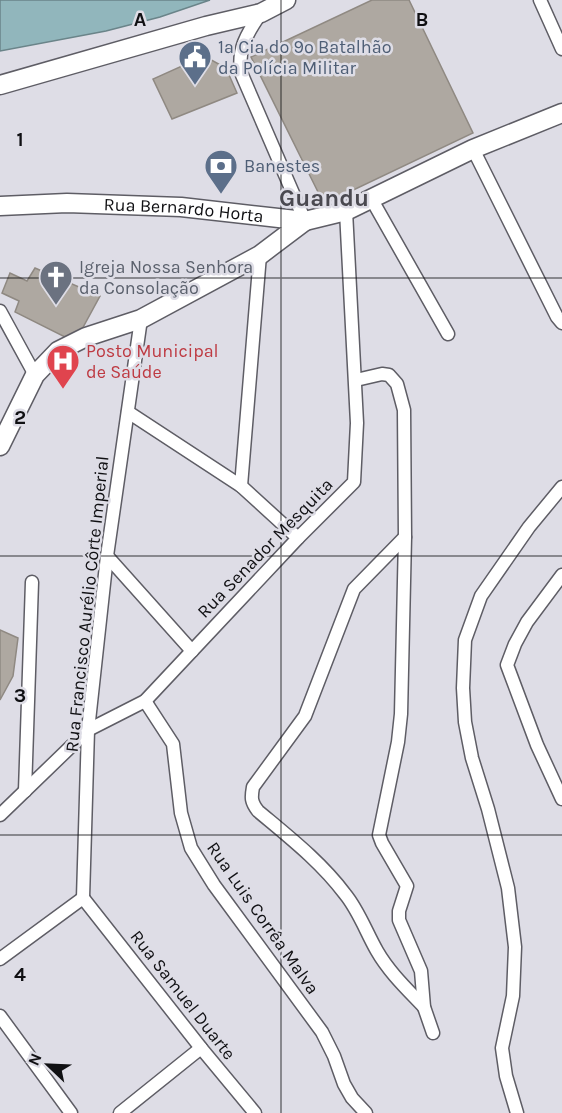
<svg xmlns="http://www.w3.org/2000/svg" width="562" height="1113" font-family="Karla,sans-serif">
  <style>
    .water { fill: #91b6bc; stroke: #6a8489; stroke-width: 1.5 }
    .building { fill: #aea8a1; stroke: #8f8982; stroke-width: 1.5 }
    .lines { fill: none; stroke-linecap: round; stroke-linejoin: round }
    .minor-casing { stroke: #5e5d65; stroke-width: 15 }
    .secondary-casing { stroke: #5e5d65; stroke-width: 21 }
    .minor { stroke: #fff; stroke-width: 12 }
    .secondary { stroke: #fff; stroke-width: 18 }
    .grid { fill: none; stroke: #101013; stroke-width: 1.5; stroke-opacity: 0.55 }
    .labels { text-anchor: middle; dominant-baseline: central; stroke-width: 5; stroke-linejoin: round; paint-order: stroke }
    .service-label { font-size: 18px; fill: #4e5e75; stroke: #dedde6; text-anchor: start }
    .street-label { font-size: 18px; fill: #101013; stroke: #dedde6 }
    .worship-label { font-size: 18px; fill: #5b616d; stroke: #dedde6; text-anchor: start }
    .health-label { font-size: 18px; fill: #be3a42; stroke: #dedde6; text-anchor: start }
    .district-label { font-size: 24px; font-weight: bold; fill: #4a4950; stroke: #dedde6 }
    .grid-label { font-size: 20px; text-anchor: middle; font-weight: bold; fill: #101013; stroke: #dedde6; stroke-width: 5; stroke-linejoin: round; paint-order: stroke }
  </style>
  <rect width="100%" height="100%" fill="#dedde6"/>
  <path class="water" d="M0 0H210L160 17 106 31 0 51Z"/>
  <g class="building">
    <path d="M372 0H409L473 133 324 204 251 57Z"/>
    <path d="M204 56 226 68 237 93 172 119 153 79Z"/>
    <path d="M35 268 100 296 75 342 15 312 19 301 2 293 10 273 27 281Z"/>
    <path d="M0 630 18 638 13 676 0 700Z"/>
  </g>
  <g class="lines">
    <g class="minor-casing">
      <g id="minor">
        <path d="M540 0 562 49"/>
        <path d="M261 13C247 33 236 51 242 75L305 221"/>
        <path d="M473 149 557 317 562 323"/>
        <path d="M372 200 448 334"/>
        <path d="M0 311 35 375"/>
        <path d="M356 380 382 374 389 375 397 384 404 410 405 537 401 714 398 742 379 835 382 843 407 886 399 911V920L421 971 424 1007 433 1033"/>
        <path d="M128 412 241 486 298 538"/>
        <path d="M241 486 260 255"/>
        <path d="M405 537 354 589 305 716 253 787C251 798 251 802 258 811 289 837 321 862 345 894 359 911 366 932 377 951 389 972 407 989 424 1007"/>
        <path d="M107 556 192 651"/>
        <path d="M562 575 527 622 515 644 507 665 537 745 562 799"/>
        <path d="M145 701 173 744 181 813 191 848 214 885 322 1032 334 1056 344 1084 352 1098 366 1113"/>
        <path d="M25 791 32 582"/>
        <path d="M0 815 88 730 145 701 298 538 354 482 357 423 346 211"/>
        <path d="M83 898 88 730 107 556 141 319"/>
        <path d="M83 898 201 1048 255 1113"/>
        <path d="M0 959 83 898"/>
        <path d="M0 1016 71 1113"/>
        <path d="M120 1113 201 1048"/>
        <path d="M517 1113 506 1076 502 1048 513 996 515 947 508 888 488 809 472 758 465 722 463 688 465 640 481 596 529 527 562 487"/>
      </g>
    </g>
    <g class="secondary-casing">
      <g id="secondary">
        <path d="M0 85 206 26 261 13 286 0"/>
        <path id="s1" d="M0 206 67 203 181 207 305 221 346 211 473 149 562 113"/>
        <path d="M0 446 35 375 58 351 86 337 141 319 260 255 305 221"/>
      </g>
    </g>
    <use href="#minor" class="minor"/>
    <use href="#secondary" class="secondary"/>
  </g>
  <path class="grid" d="M281 0V1113M0 278H562M0 556H562M0 835H562"/>
  <defs>
    <g id="civic-pin" transform="scale(1.725)"><path d="M0 17L-7.5 6A9.5 9.5 0 1 1 7.5 6Z" fill="#5c6f8a" stroke="#dedde6"/><path d="M-.6-6.5H3V-4.5H.6V-3L4-1V1h2V6H-6V1h2V-1L-.6-3ZM-1.2 2.5V6h2.4V2.5Z" fill="#fff"/></g>
    <g id="bank-pin" transform="scale(1.725)"><path d="M0 17L-7.5 6A9.5 9.5 0 1 1 7.5 6Z" fill="#5c6f8a" stroke="#dedde6"/><path d="M-6-4H6V4H-6ZM0-2.3a2.3 2.3 0 1 0 0 4.6a2.3 2.3 0 1 0 0-4.6Z" fill="#fff"/></g>
    <g id="church-pin" transform="scale(1.725)"><path d="M0 17L-7.5 6A9.5 9.5 0 1 1 7.5 6Z" fill="#6b7280" stroke="#dedde6"/><path d="M-1.2-6h2.4v3.5h3.3v2.4h-3.3V6h-2.4V-.1h-3.3v-2.4h3.3Z" fill="#fff"/></g>
    <g id="hospital-pin" transform="scale(1.725)"><path d="M0 17L-7.5 6A9.5 9.5 0 1 1 7.5 6Z" fill="#e0444e" stroke="#dedde6"/><path d="M-5-5h3v3.5h4V-5h3V5h-3V1.5h-4V5h-3Z" fill="#fff"/></g>
  </defs>
  <g fill-rule="evenodd">
    <use href="#civic-pin" x="195" y="57"/>
    <use href="#bank-pin" x="221" y="166"/>
    <use href="#church-pin" x="56" y="277"/>
    <use href="#hospital-pin" x="63" y="361"/>
  </g>
  <g class="labels">
    <g class="service-label">
      <text x="218" y="47">1ª Cia do 9º Batalhão<tspan x="218" dy="21">da Polícia Militar</tspan></text>
      <text x="244" y="166">Banestes</text>
    </g>
    <g class="street-label">
      <text stroke="none"><textPath href="#s1" startOffset="184">Rua Bernardo Horta</textPath></text>
      <text transform="translate(265 548) rotate(-46)">Rua Senador Mesquita</text>
      <text transform="translate(87 604) rotate(-84)">Rua Francisco Aurélio Côrte Imperial</text>
      <text transform="translate(263 918) rotate(55)">Rua Luis Corrêa Malva</text>
      <text transform="translate(183 995) rotate(52)">Rua Samuel Duarte</text>
    </g>
    <g class="worship-label">
      <text x="79" y="267">Igreja Nossa Senhora<tspan x="79" dy="21">da Consolação</tspan></text>
    </g>
    <g class="health-label">
      <text x="86" y="351">Posto Municipal<tspan x="86" dy="21">de Saúde</tspan></text>
    </g>
    <g class="district-label">
      <text x="324" y="198">Guandu</text>
    </g>
  </g>
  <g class="grid-label">
    <text x="140" y="26">A</text>
    <text x="422" y="26">B</text>
    <text x="20" y="146">1</text>
    <text x="20" y="424">2</text>
    <text x="20" y="702">3</text>
    <text x="20" y="981">4</text>
  </g>
  <g transform="translate(48 1065) rotate(293)" stroke="#dedde6" stroke-width="4.5" paint-order="stroke">
  <path d="M0-4.5L10 22L0 15L-10 22Z" fill="#101013"/>
  <text y="-9" font-size="16" font-weight="bold" text-anchor="middle" fill="#101013">N</text>
  </g>
</svg>
